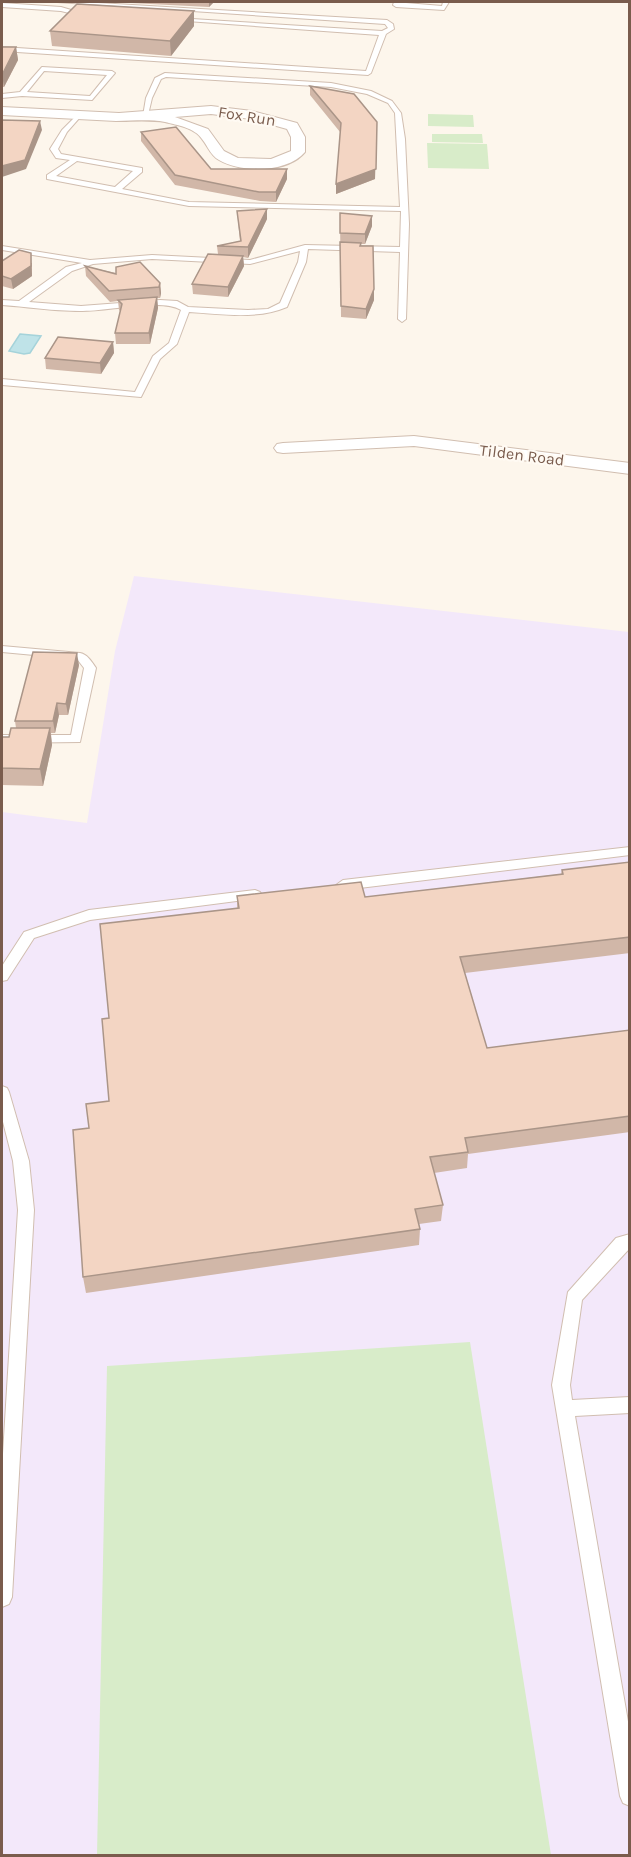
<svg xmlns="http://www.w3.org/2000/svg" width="631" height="1857" font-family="Karla,sans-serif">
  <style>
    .education { fill: #f3e8fa }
    .green { fill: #d8ecc9 }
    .water { fill: #bfe3e8; stroke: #a5d3da; stroke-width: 1.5 }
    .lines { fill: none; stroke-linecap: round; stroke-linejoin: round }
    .lane-casing { stroke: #d1beb0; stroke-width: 2 }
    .street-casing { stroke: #d1beb0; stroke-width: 2 }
    .lane { fill: #fff; fill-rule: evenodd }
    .street { fill: #fff; fill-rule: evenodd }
    .wall { fill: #d1b7a8 }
    .shaded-wall { fill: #aa9588 }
    .building { fill: #f3d5c3; stroke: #aa9588; stroke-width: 1.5 }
    .labels { text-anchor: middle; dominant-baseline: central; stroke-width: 4.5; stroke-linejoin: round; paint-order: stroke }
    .far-street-label { font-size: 16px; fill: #7a5c4d; stroke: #fffaf3 }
  </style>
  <rect width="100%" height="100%" fill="#fdf6ec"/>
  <path class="education" d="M134 576 629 632V1855L2 1856V812L87 823 115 651Z"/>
  <g class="green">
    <path d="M428 114 473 115 474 127 428 126Z"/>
    <path d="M432 134H482L483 143 432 142Z"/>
    <path d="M427 143 487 144 489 169 428 168Z"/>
    <path d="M470 1342 551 1855H97L107 1366Z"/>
  </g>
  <path class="water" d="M20 334 41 336 30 353 24 354 9 351Z"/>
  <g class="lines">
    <g class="lane-casing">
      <g id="lane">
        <path d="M57 2H81L387 20 393 24 394 29 386 34 371 73 368 75 2 51V47L366 71 379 35 173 20 176 18 382 31 388 28 385 24Z"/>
        <path d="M394 2 442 6 443 2H449L444 10 396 7 393 5Z"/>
        <path d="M2 3 61 7 88 15 85 17 61 11 2 7Z"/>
        <path d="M42 67 112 71 115 73 92 100 22 96 2 98V94L20 92ZM44 71 107 75 90 96 27 92Z"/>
        <path d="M165 73 331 83 371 91 392 101 401 113 405 139 409 224 406 319 402 322 398 319 400 252 308 249 306 262 287 307C256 320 222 314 189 312L177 344 160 359 141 397 2 385V379L135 392 153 356 169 343 181 310C161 298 106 312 80 311 54 311 28 307 2 305V300L19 301 66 267 82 263 2 250V246L90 260 152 255 250 260 305 245 400 247 401 211 189 206 47 179V175L70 160 56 158 50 149 62 130 79 113 82 115 67 132 58 149 61 154 142 168V172L122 189 189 202 400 207 395 113 388 103 367 94 331 87 166 77 161 79 152 98 148 115 143 116 146 98 155 78ZM77 161 133 171 115 187 56 176ZM300 251 298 262 280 303 268 309 248 310 188 307 177 301 160 300 81 306 29 302 72 271 93 264 152 259 250 264Z"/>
        <path d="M2 646 80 653C87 654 92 662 96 668L80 742 2 743V735H71L84 668 77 659 2 652Z"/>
        <path d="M630 847V855L343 890 336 885 343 880Z"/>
        <path d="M255 890 260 892 262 895 260 898 90 920 34 938 7 980 2 981V966L24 932 89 910Z"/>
        <path d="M2 1086 7 1088 9 1092 29 1161 34 1210 12 1597 9 1604 2 1607V1470L18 1210 13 1161 2 1118Z"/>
        <path d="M630 1234V1248L582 1300 570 1385 572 1400 630 1397V1413L575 1416 630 1733V1806L623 1803 620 1796 552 1385 568 1292 616 1238Z"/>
      </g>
    </g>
    <g class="street-casing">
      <g id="street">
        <path d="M211 106 252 111 297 123 305 137V152C288 173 241 173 219 160 210 155 208 146 202 139 195 128 177 125 165 122 148 119 133 121 116 121 78 119 39 117 2 115V107L119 113ZM211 114 251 119 287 129 291 137V151L271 159 238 158 224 151 208 129 175 117Z"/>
        <path d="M414 436 630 463V474L414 446 283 453 277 452 274 448 277 444 283 443Z"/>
      </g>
    </g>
    <use href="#lane" class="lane"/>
    <use href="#street" class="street"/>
  </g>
  <g class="wall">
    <path d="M111 2H217L213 3 209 7Z"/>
    <path d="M296 2H330L329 3Z"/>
    <path d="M194 26 171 56 52 46 50 31Z"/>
    <path d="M2 47H16L18 60 4 87H2Z"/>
    <path d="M310 86 354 94 375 179 336 194 340 132 310 95Z"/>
    <path d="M141 132 211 169 287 179 276 202 260 201 175 185 141 141Z"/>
    <path d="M237 211 267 219 248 258 243 257 244 266 228 297 193 294 192 284 218 254 217 246 240 241Z"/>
    <path d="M340 213 372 216V226L365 244H361L374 289V300L366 319 341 317Z"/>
    <path d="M2 261 32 263V276L13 289 2 286Z"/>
    <path d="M85 266 160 283 161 293 160 298H157L158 308 150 344H116L115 333 121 312 119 310 118 301 110 302 86 276Z"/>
    <path d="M113 342 114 353 101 374 46 369 45 358Z"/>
    <path d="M79 665 68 715H59L55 733H51L52 745 43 786 2 785V737H9L16 728 15 721Z"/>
    <path d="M630 862V953L465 973 487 1048 630 1030V1132L468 1154 467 1168 434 1173 443 1205 441 1221 419 1224 420 1229 419 1245 86 1293 83 1277 89 1128 109 1101V1018L237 908V896L365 897 561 874 562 870Z"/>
  </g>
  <g class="shaded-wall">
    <path d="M209 2H217L213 3 209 7Z"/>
    <path d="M194 11V26L171 56 170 41Z"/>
    <path d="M16 47 18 60 4 87 2 75Z"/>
    <path d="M40 121 42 130 26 169 2 177V166Z"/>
    <path d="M377 122 375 179 336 194V184Z"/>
    <path d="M287 169V179L276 202V192Z"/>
    <path d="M267 209V219L248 258V247Z"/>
    <path d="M372 216V226L365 244V234Z"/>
    <path d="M31 253 32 276 13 289 11 279Z"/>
    <path d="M243 256 244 266 228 297V287Z"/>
    <path d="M160 283 161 293 160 298 159 287Z"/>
    <path d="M374 289V300L366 319V309Z"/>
    <path d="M157 297 158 308 150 344 149 333Z"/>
    <path d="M113 342 114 353 101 374 100 363Z"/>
    <path d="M77 653 79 665 68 715 66 704Z"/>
    <path d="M57 703 59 715 55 733 53 721Z"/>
    <path d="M50 728 52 745 43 786 40 769Z"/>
  </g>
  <g class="building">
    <path d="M77 4 194 11 170 41 50 31Z"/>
    <path d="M2 47H16L2 75Z"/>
    <path d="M310 86 354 94 377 122 376 169 336 184 341 123Z"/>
    <path d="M2 120 40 121 25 160 2 166Z"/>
    <path d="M176 127 211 169H287L276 192H259L175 175 141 132Z"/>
    <path d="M267 209 248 247 217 246 241 241 237 211Z"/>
    <path d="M340 213 372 216 365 234 340 233Z"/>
    <path d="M340 242 361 243 360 246H373L374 289 366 309 341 306Z"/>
    <path d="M19 250 31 253V266L11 279 2 276V261Z"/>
    <path d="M208 254 243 256 228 287 192 284Z"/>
    <path d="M140 262 160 283 159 287 109 291 85 266 116 274V267Z"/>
    <path d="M157 297 149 333H115L122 304 118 300Z"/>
    <path d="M58 337 113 342 100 363 45 358Z"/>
    <path d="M33 652 77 653 66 704 57 703 53 721H15Z"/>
    <path d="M11 728H50L40 769 2 768V737H9Z"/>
    <path d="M630 862V937L460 957 487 1048 630 1030V1116L465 1138 468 1152 430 1157 443 1205 415 1209 420 1229 83 1277 73 1130 89 1128 86 1104 109 1101 102 1019 109 1018 100 924 239 908 237 896 361 882 365 897 563 874 562 870Z"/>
  </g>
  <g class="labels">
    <g class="far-street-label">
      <text transform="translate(247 116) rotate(9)">Fox Run</text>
      <text transform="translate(522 455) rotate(7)">Tilden Road</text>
    </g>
  </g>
  <rect width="631" height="1857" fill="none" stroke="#7a5c4d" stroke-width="6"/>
</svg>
